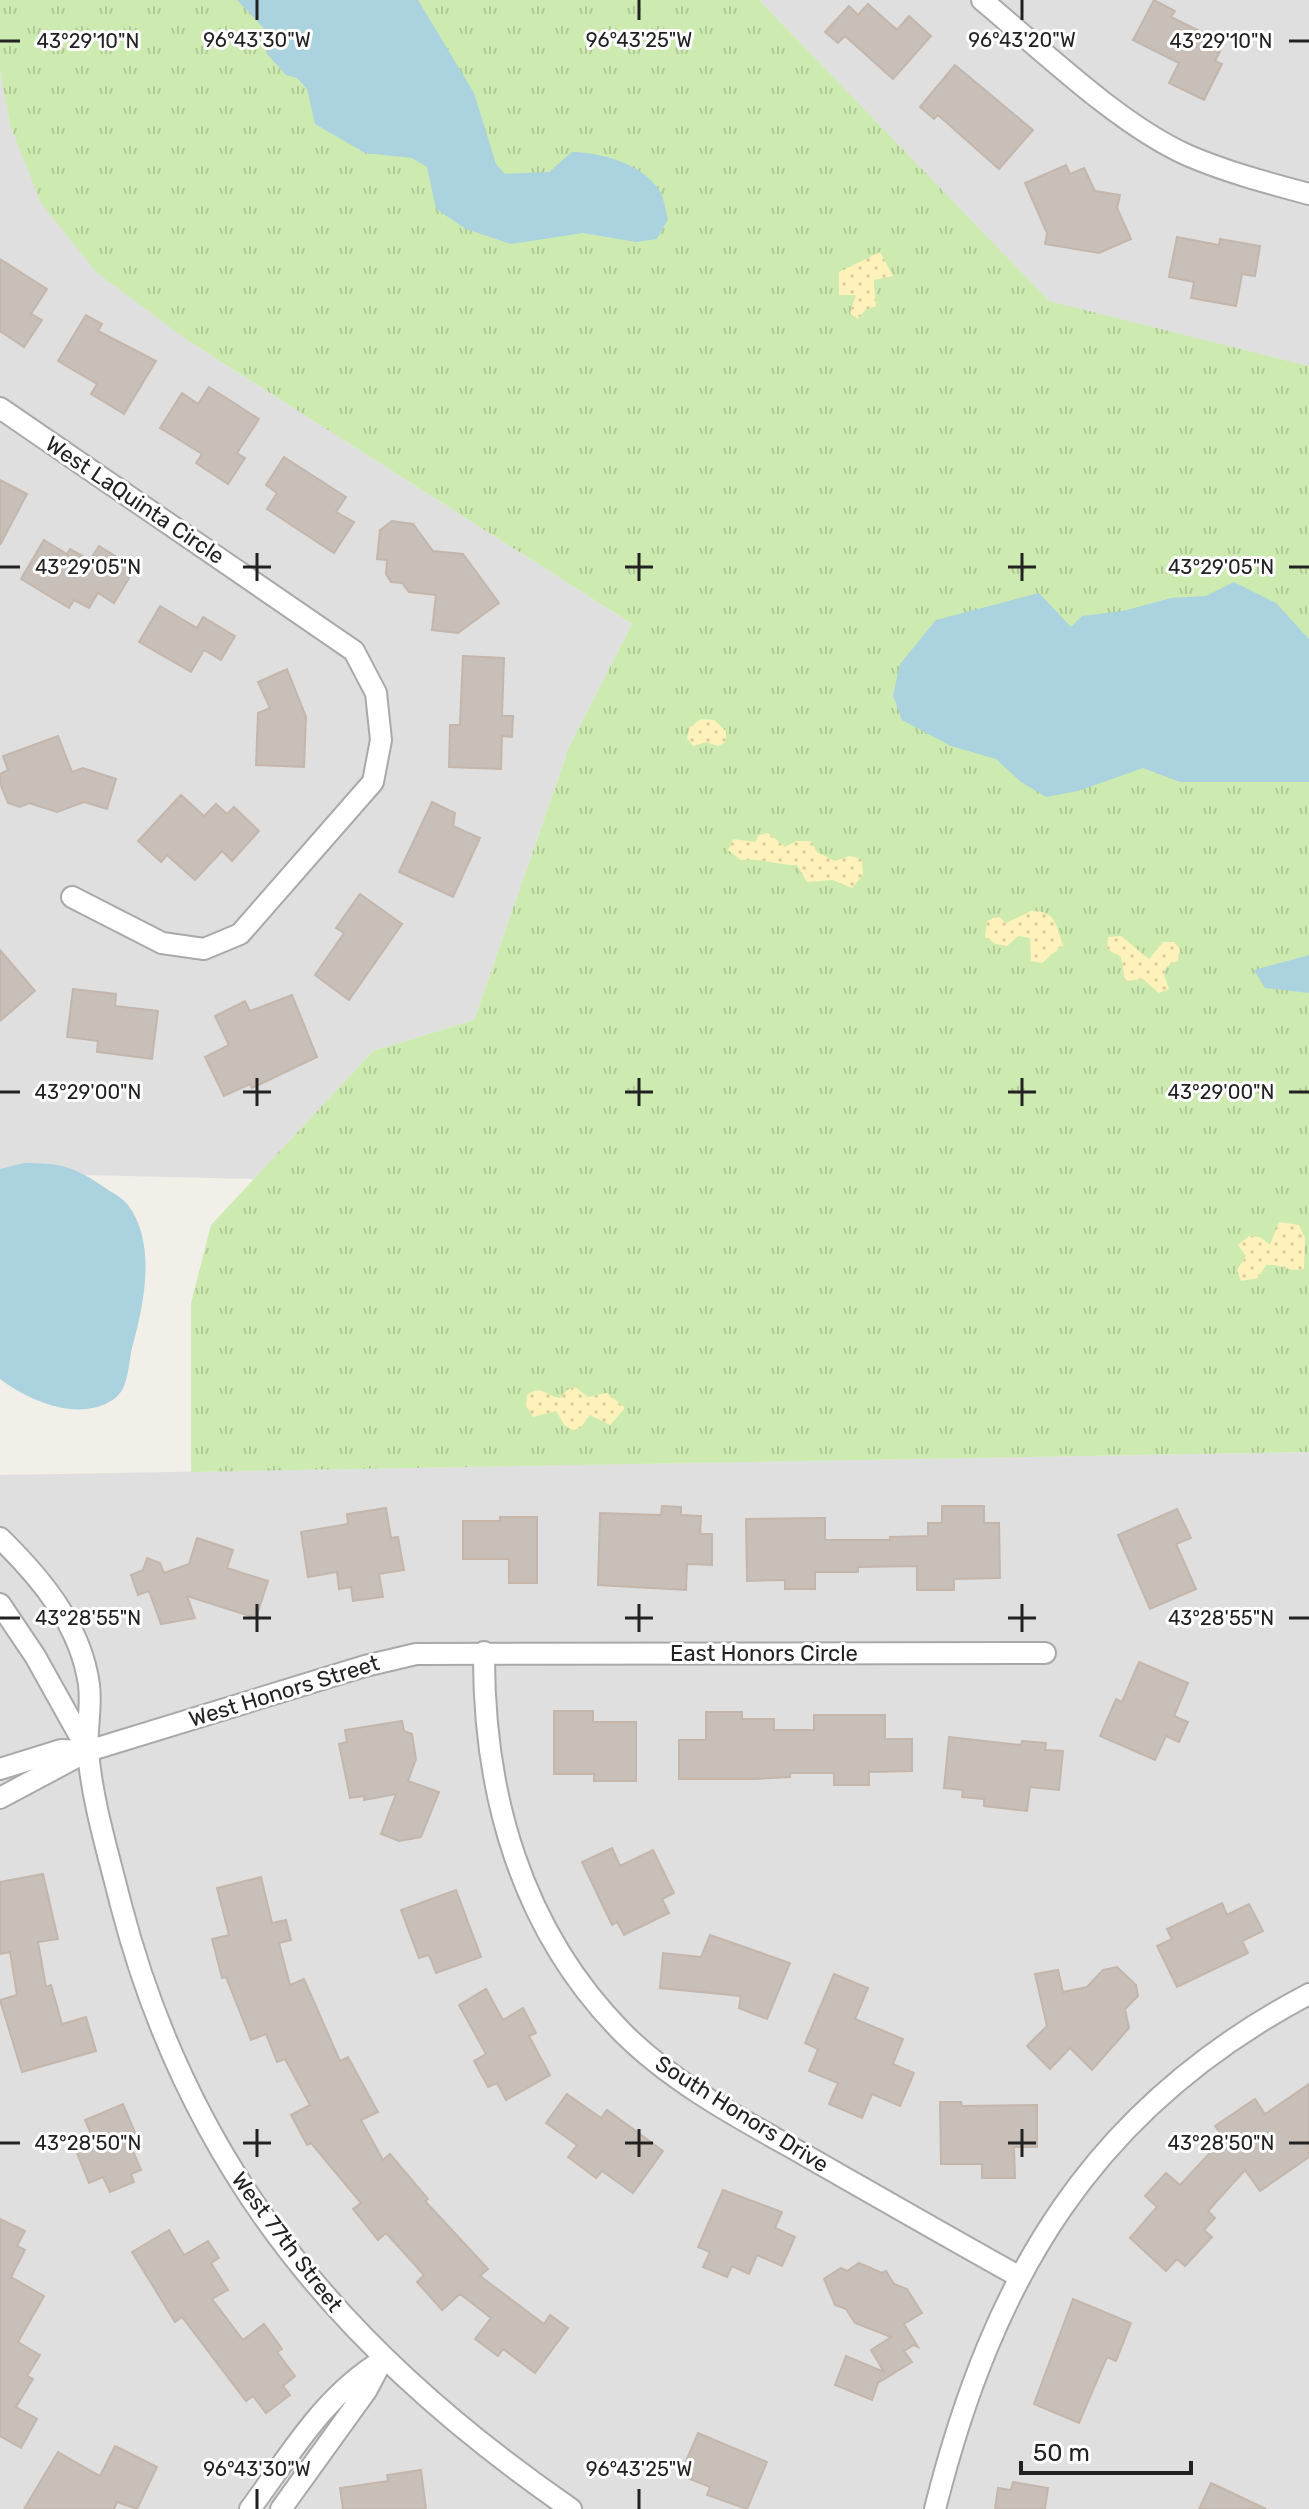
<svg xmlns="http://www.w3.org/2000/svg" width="1309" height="2509" font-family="Rubik,sans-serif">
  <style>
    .residential { fill: #e0dfdf }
    .grass { fill: url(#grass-tufts) }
    .sand { fill: url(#sand-dots) }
    .water { fill: #aad3df }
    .building { fill: #c7bfb8; stroke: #c4b6ab; stroke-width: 2 }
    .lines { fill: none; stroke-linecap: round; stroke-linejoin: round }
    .minor-casing { stroke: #a9a9a9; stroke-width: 24 }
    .minor { stroke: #fff; stroke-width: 20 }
    .ticks { fill: none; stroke: #222; stroke-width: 3 }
    .labels { text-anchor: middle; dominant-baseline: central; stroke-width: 6; stroke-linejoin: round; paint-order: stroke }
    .street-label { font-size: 22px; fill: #222; stroke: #fff }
    .ticks-label { font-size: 20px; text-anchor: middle; fill: #222; stroke: #fff; stroke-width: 6; stroke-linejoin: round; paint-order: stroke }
  </style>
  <defs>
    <pattern id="grass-tufts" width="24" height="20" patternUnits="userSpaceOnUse" patternTransform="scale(2)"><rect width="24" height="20" fill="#cdebb0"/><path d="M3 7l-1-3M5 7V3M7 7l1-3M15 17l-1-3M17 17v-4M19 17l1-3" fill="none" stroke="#b0c997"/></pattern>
    <pattern id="sand-dots" width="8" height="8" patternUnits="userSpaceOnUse" patternTransform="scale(2)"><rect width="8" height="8" fill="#fff1ba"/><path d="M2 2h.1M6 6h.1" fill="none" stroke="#dacea0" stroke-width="1.8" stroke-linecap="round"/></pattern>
  </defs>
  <rect width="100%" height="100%" fill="#f2efe9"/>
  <g class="residential">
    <path d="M759 0H1309V366L1049 302Z"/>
    <path d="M0 71 10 125 187 340 632 624 570 745 474 1020 373 1051 254 1179 0 1173Z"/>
    <path d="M1309 1452V2509H0V1475Z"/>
  </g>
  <path class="grass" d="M0 0H759L1049 301 1309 366V1452L191 1472V1303L211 1225 373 1051 474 1020 570 745 632 624 187 340 96 272 41 203 10 125 0 71Z"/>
  <g class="sand">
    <path d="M880 252 893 276 874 280 876 306 865 310 858 319 850 313 856 295H839V272Z"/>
    <path d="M701 719 714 720 726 731V742L718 746 706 742 693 746 687 738 690 727Z"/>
    <path d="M768 833 785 847 796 841H811L817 852 835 861 849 856 862 859 863 875 852 888 833 880 807 882 797 865C778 865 761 858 741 860L728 850 733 839 755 842 759 835Z"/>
    <path d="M1031 911C1057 911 1055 924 1063 945L1042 963 1031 961 1030 938 1018 936 1007 946 996 944 985 937 987 921 998 916 1006 923Z"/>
    <path d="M1121 936 1149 959 1163 942H1174L1180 949 1178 960 1166 967 1164 975 1169 989 1159 993 1143 979 1125 981 1121 957 1107 949 1108 937Z"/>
    <path d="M1279 1222 1299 1225 1305 1238 1304 1269C1289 1273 1280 1263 1266 1265L1258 1278 1241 1281 1237 1270 1246 1256 1238 1245 1249 1236 1260 1237 1270 1245Z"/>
    <path d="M575 1387 588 1397 607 1393 625 1408 610 1425 590 1415 580 1428 573 1430 565 1426 556 1411 533 1417 526 1406 527 1395C540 1384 547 1396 560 1398L567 1390Z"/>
  </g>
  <g class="water">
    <path d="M237 0H418L474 93 496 164 505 174 549 172 572 152C603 153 639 163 658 188 664 196 665 209 668 219L657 239 636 242 583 233 511 244 466 229 436 209 427 167 412 158 365 153 315 124 307 89 297 78 286 75 266 53 271 36Z"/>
    <path d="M1234 582 1276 603 1309 639V782H1180L1143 768 1078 791 1046 797 1021 782 996 759 951 746 902 720 893 695 900 664 936 620 1039 593 1071 627 1082 616 1123 611 1171 598 1206 596Z"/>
    <path d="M1309 955V993L1265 988 1254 970Z"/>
    <path d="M24 1163C61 1163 73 1166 104 1187 111 1192 123 1198 128 1205 157 1244 144 1304 132 1348 128 1364 129 1389 114 1399 80 1423 29 1401 0 1379V1169Z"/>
  </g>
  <g class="building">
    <path d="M1154 0 1175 11 1171 17 1224 43 1215 61 1222 64 1204 100 1169 83 1179 63 1133 40Z"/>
    <path d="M868 4 897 30 909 16 931 36 893 79 845 36 838 43 825 32 849 6 858 15Z"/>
    <path d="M955 65 1033 130 999 169 938 115 934 119 920 107Z"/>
    <path d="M1066 165 1070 174 1084 168 1095 191 1120 195 1117 208 1131 239 1099 253 1045 244 1047 233 1025 183Z"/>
    <path d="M1177 237 1219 245 1220 239 1260 246 1255 276 1242 274 1236 306 1191 298 1194 282 1169 277Z"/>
    <path d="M0 259 47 289 31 314 42 320 24 347 0 331Z"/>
    <path d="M86 315 102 324 98 331 156 361 124 414 91 394 97 384 58 361Z"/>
    <path d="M209 387 259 419 237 453 245 458 228 484 196 463 202 454 160 428 182 393 198 404Z"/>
    <path d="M284 457 346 497 336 512 354 522 334 553 267 509 277 493 266 485Z"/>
    <path d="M0 480 27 494 0 545Z"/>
    <path d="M392 521 413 524 433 551 463 554 499 603 458 633 432 630 436 595 409 592 402 583 391 582 386 574 387 560 377 559 380 530Z"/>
    <path d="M44 540 67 554 70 549 90 560 99 546 135 568 114 603 98 593 89 608 74 600 69 608 21 579Z"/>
    <path d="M160 606 197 628 203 617 235 636 221 660 204 650 191 672 139 642Z"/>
    <path d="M463 656 504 658 502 716H513L512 737 502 736 501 769 449 767 450 725H460Z"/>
    <path d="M287 669 306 717 304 767 256 765 258 713 270 708 258 682Z"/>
    <path d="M58 736 72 772 83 768 116 779 107 809 84 802 57 812 29 803 20 807 8 803 0 783V774L8 770 3 756Z"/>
    <path d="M181 795 204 816 216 804 227 814 234 807 259 831 232 861 222 851 195 880 167 855 161 862 138 841Z"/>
    <path d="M432 802 455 813 453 826 480 838 453 897 399 872Z"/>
    <path d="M360 894 402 924 349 1000 315 975 344 933 336 928Z"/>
    <path d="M0 950 35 991 0 1021Z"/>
    <path d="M73 989 116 994 115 1006 158 1011 152 1059 97 1052 98 1041 67 1037Z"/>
    <path d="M292 995 317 1057 252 1088 250 1084 224 1096 205 1057 229 1045 215 1016 245 1001 250 1011Z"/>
    <path d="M662 1506 681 1507V1515L701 1516 700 1534H712V1565L687 1564 686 1590 598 1585 600 1513 661 1515Z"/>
    <path d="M942 1506H984V1523H999L1000 1578 954 1579V1590H917V1566L858 1567V1572H815V1589H785V1580L747 1581 746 1519 825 1518V1540H890V1537L928 1536V1523H942Z"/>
    <path d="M386 1508 391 1538 398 1537 404 1570 379 1574 383 1597 353 1601 351 1587 339 1589 337 1572 308 1577 301 1532 348 1524 347 1514Z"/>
    <path d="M1177 1509 1191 1538 1176 1544 1196 1589 1150 1609 1118 1535Z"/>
    <path d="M500 1517H537V1583H509V1559H463V1521H500Z"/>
    <path d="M197 1538 233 1550 227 1568 268 1581 256 1618 187 1596 195 1618 161 1624 149 1591 138 1595 131 1575 143 1570 147 1558 160 1563 164 1573 189 1564Z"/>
    <path d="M1139 1662 1188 1683 1174 1716 1188 1722 1179 1742 1166 1736 1155 1760 1100 1736 1116 1699 1122 1702Z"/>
    <path d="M554 1711H593V1722H636V1781H594V1774H554Z"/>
    <path d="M706 1712H742V1719H774V1730H814V1715H885V1739H912V1771L869 1772V1785H834V1773H790V1777L755 1779H679V1740H706Z"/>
    <path d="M402 1721 404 1731 412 1734 416 1759 408 1781 439 1792 421 1837 399 1841 381 1834 396 1794 364 1800V1796L350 1798 339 1744 347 1742 345 1730Z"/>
    <path d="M949 1737 1021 1745 1022 1741 1046 1743 1045 1750 1063 1751 1059 1790 1030 1787 1027 1811 984 1806V1799L962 1797 963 1790 944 1788Z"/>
    <path d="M612 1848 620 1866 653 1850 674 1893 662 1899 669 1913 624 1935 617 1922 612 1925 582 1862Z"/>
    <path d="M43 1874 58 1939 38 1942 46 1987 51 1985 62 2024 86 2017 96 2051 22 2072 0 2000 17 1995 10 1952 0 1954V1882Z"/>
    <path d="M261 1877 272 1923 286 1920 291 1940 279 1943 290 1985 304 1979 340 2061 348 2057 378 2112 361 2120 383 2160 390 2154 428 2199 425 2201 488 2269 480 2276 544 2324 550 2315 568 2328 535 2373 503 2349 498 2356 475 2339 491 2318 460 2294 442 2310 417 2282 424 2275 386 2233 378 2240 353 2209 361 2203 311 2143 307 2145 291 2115 310 2105 285 2059 277 2062 266 2034 251 2040 226 1977 222 1978 212 1939 229 1935 217 1888Z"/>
    <path d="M456 1890 481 1957 436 1973 429 1955 419 1958 401 1910Z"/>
    <path d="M1222 1903 1227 1915 1249 1904 1263 1931 1242 1941 1248 1953 1177 1987 1157 1946 1172 1939 1167 1929Z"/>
    <path d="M710 1935 790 1963 767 2019 739 2008 741 1996 660 1988 663 1953 701 1957Z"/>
    <path d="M1117 1967 1136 1985 1138 1996 1125 2009 1129 2028 1092 2070 1070 2048 1050 2069 1027 2046 1047 2026 1035 1974 1058 1970 1063 1992 1087 1987 1103 1970Z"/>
    <path d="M834 1974 868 1988 855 2019 903 2039 893 2064 914 2073 900 2106 872 2094 862 2118 829 2104 838 2083 809 2071 818 2049 805 2043Z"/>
    <path d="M486 1989 503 2020 523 2008 536 2033 529 2036 550 2075 506 2100 497 2083 488 2087 474 2061 486 2054 459 2005Z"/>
    <path d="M1309 2084V2157L1260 2191 1245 2170 1208 2211 1215 2218 1204 2230 1212 2237 1185 2266 1177 2259 1166 2271 1130 2238 1157 2207 1145 2196 1166 2173 1180 2185 1224 2138 1215 2126 1255 2099 1265 2114Z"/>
    <path d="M567 2094 601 2118 607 2110 663 2151 633 2193 602 2171 596 2178 568 2157 577 2145 546 2123Z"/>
    <path d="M940 2102H961L962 2106 1037 2105V2147H1014L1015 2178H982V2164H941Z"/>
    <path d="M123 2104 138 2140 130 2144 141 2170 131 2174 134 2182 110 2192 103 2177 89 2183 77 2153 96 2145 85 2120Z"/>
    <path d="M723 2190 782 2212 775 2228 795 2237 782 2266 757 2255 749 2274 732 2266 727 2277 703 2267 710 2252 698 2247Z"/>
    <path d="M0 2219 25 2231 17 2246 25 2250 11 2277 44 2296 18 2342 40 2355 27 2376 33 2379 16 2407 37 2419 21 2448 0 2436Z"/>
    <path d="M169 2230 184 2255 208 2241 219 2258 211 2263 228 2290 212 2299 243 2340 264 2324 282 2349 277 2352 295 2376 283 2386 290 2395 266 2413 253 2396 246 2401 182 2317 175 2322 132 2252Z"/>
    <path d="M859 2263 882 2273 886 2271 894 2284 907 2289 922 2313 904 2324 918 2347 914 2345 904 2351 912 2362 878 2383 872 2400 835 2385 846 2356 884 2372 871 2350 891 2337 855 2323 846 2309 835 2305 824 2279 841 2268 847 2271Z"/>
    <path d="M1073 2299 1131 2323 1116 2361 1107 2357 1079 2423 1034 2404Z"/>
    <path d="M698 2433 767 2462 747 2509 707 2495 710 2487 680 2475Z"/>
    <path d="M115 2446 157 2467 137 2509 117 2502 114 2509H24L58 2452 100 2476Z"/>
    <path d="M421 2470 426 2509H343L340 2488 388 2481 387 2475Z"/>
    <path d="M1013 2482 1048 2488 1045 2509H995L998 2488 1011 2490Z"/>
    <path d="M1211 2483 1266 2509H1199Z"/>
  </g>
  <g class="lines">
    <g class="minor-casing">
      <g id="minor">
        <path d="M982 0C1041 49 1118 124 1187 155 1226 172 1268 183 1309 194"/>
        <path d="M0 408 354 651 376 693 381 740 373 782 240 934 204 949 162 943 72 897"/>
        <path d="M0 1538C41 1578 81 1626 89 1685 92 1708 86 1729 88 1751 92 1802 109 1856 121 1905 191 2174 346 2354 571 2509"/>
        <path d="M0 1604 35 1656 88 1751"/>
        <path d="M484 1652C483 1793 521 1930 623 2033 674 2084 741 2119 803 2154 875 2195 946 2236 1018 2276"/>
        <path d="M0 1769 61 1750 84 1751"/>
        <path d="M0 1798 88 1751 365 1666 416 1654 1045 1653"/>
        <path d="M250 2509C290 2455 324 2395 383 2360"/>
        <path d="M281 2509 366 2391 382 2361"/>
        <path d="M935 2509C993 2278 1092 2108 1309 1994"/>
      </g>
    </g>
    <use href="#minor" class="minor"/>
  </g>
  <path class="ticks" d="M257 0V20M639 0V20M1022 0V20M0 41H20M1289 41H1309M257 553V581M639 553V581M1022 553V581M0 567H20M243 567H271M625 567H653M1008 567H1036M1289 567H1309M257 1078V1106M639 1078V1106M1022 1078V1106M0 1092H20M243 1092H271M625 1092H653M1008 1092H1036M1289 1092H1309M257 1604V1632M639 1604V1632M1022 1604V1632M0 1618H20M243 1618H271M625 1618H653M1008 1618H1036M1289 1618H1309M257 2129V2157M639 2129V2157M1022 2129V2157M0 2143H20M243 2143H271M625 2143H653M1008 2143H1036M1289 2143H1309M257 2489V2509M639 2489V2509"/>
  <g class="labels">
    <g class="street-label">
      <text transform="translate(135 500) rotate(34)">West LaQuinta Circle</text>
      <text x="764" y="1653">East Honors Circle</text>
      <text transform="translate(284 1691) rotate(-17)">West Honors Street</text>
      <text transform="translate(742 2114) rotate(32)">South Honors Drive</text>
      <text transform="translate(287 2242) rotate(53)">West 77th Street</text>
    </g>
  </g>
  <g class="ticks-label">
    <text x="257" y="47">96°43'30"W</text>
    <text x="639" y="47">96°43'25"W</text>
    <text x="1022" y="47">96°43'20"W</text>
    <text x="88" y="48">43°29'10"N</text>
    <text x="1221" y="48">43°29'10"N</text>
    <text x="88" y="574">43°29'05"N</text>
    <text x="1221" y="574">43°29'05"N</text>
    <text x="88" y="1099">43°29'00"N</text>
    <text x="1221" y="1099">43°29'00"N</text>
    <text x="88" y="1625">43°28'55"N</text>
    <text x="1221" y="1625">43°28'55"N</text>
    <text x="88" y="2150">43°28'50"N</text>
    <text x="1221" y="2150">43°28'50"N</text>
    <text x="257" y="2476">96°43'30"W</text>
    <text x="639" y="2476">96°43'25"W</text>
  </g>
  <path d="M1021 2461v12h170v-12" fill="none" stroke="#222222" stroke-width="4"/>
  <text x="1033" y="2461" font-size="24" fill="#222222" stroke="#ffffff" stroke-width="6" paint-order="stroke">50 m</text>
</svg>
